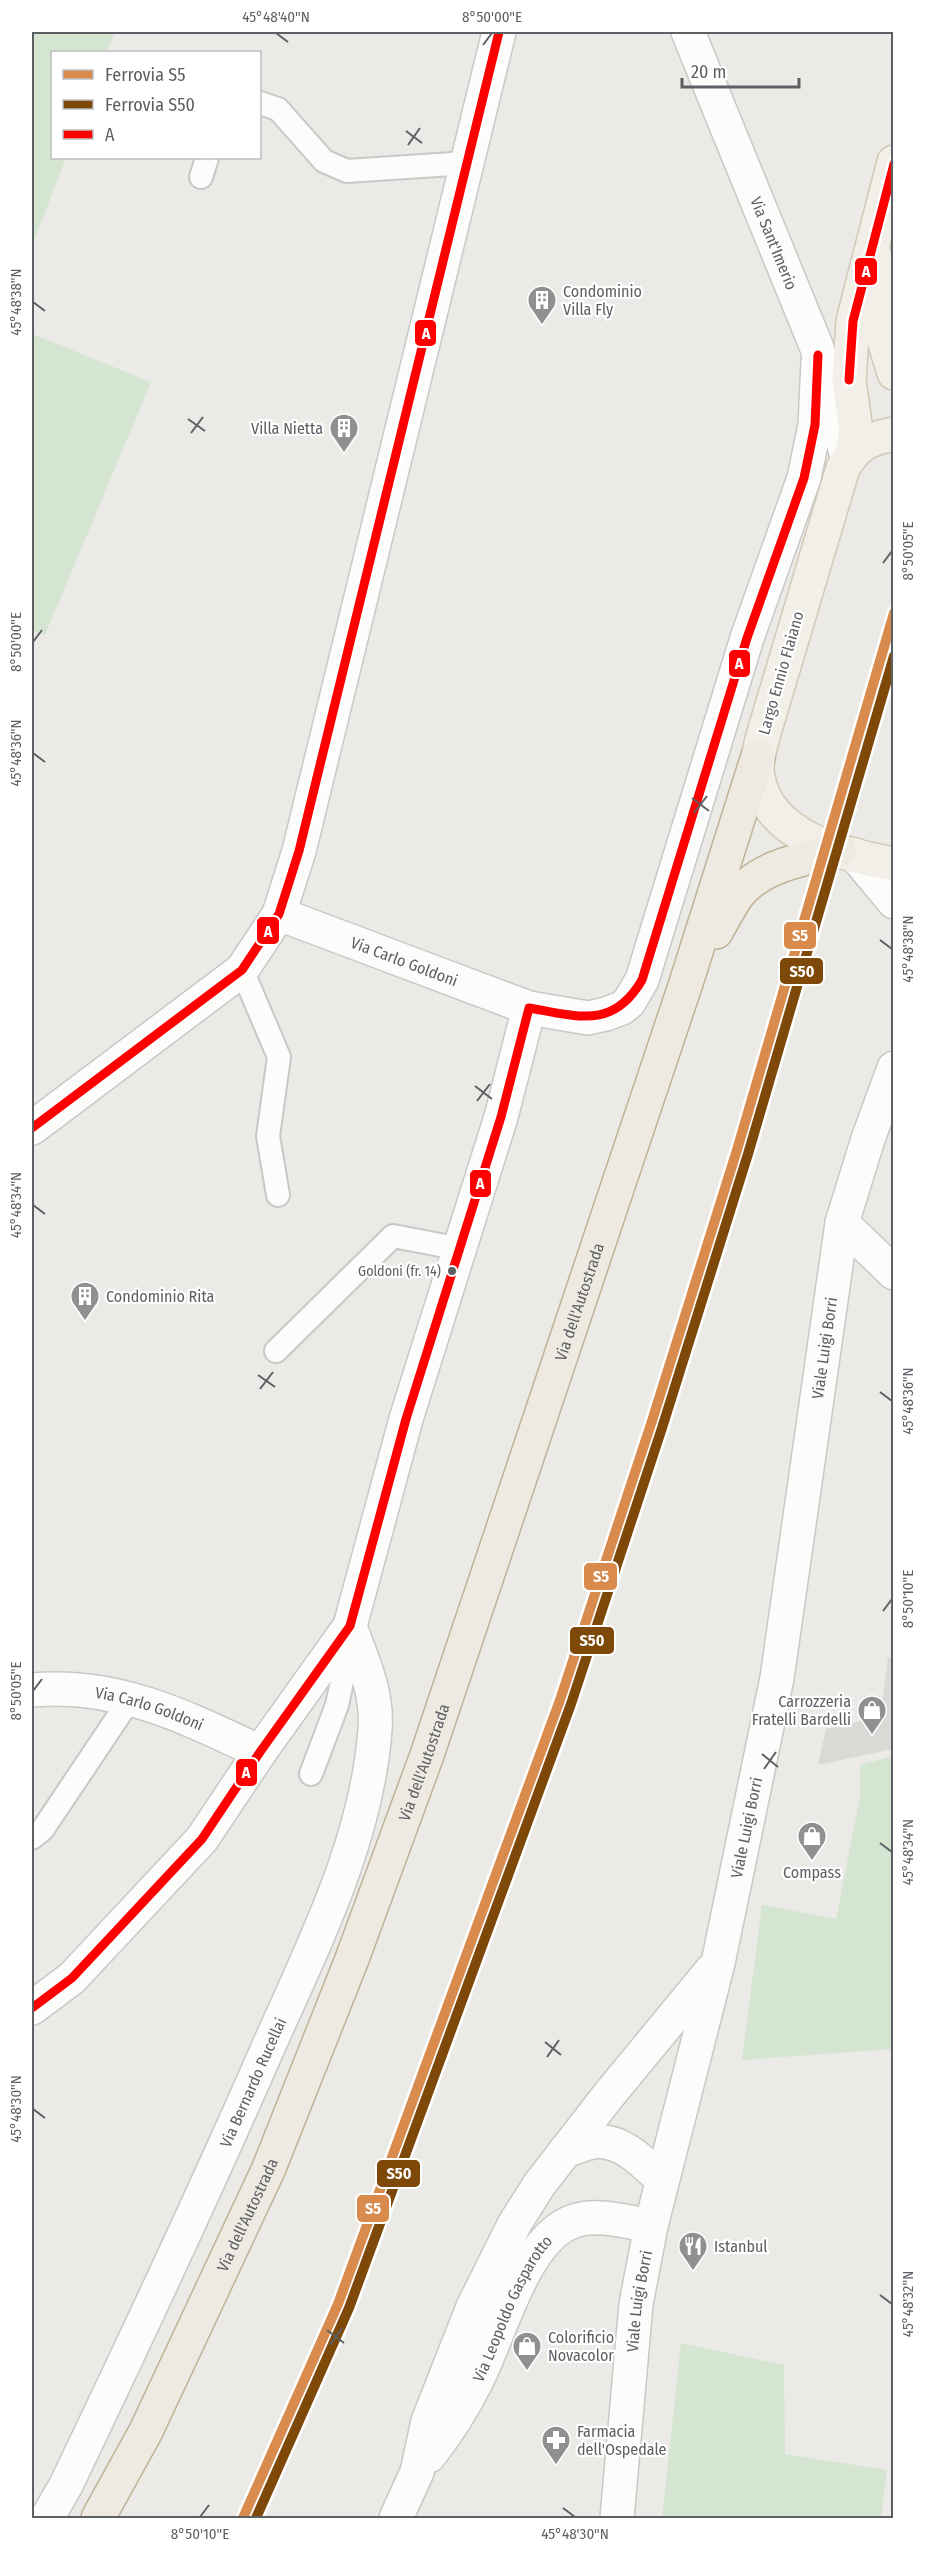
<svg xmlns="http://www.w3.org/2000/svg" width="925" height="2550" font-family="'Fira Sans Condensed',sans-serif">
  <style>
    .industrial { fill: #dbd9d6 }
    .green { fill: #d4e6d2 }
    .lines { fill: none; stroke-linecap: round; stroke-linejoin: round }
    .lane-casing { stroke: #c8c8c8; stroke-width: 26 }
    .street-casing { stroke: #c8c8c8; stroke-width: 36 }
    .secondary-casing { stroke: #c8c8c7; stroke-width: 36 }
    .primary-casing { stroke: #d1c9b6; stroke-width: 36 }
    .highway-casing { stroke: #c0b296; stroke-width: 36 }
    .lane { stroke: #fcfcfb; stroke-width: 22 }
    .street { stroke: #fcfcfb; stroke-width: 33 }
    .secondary { stroke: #fcfcfb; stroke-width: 33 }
    .primary { stroke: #f1efe8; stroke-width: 33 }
    .highway { stroke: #eeeae2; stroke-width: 33 }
    .bus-1-casing { stroke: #fff; stroke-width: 14 }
    .bus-1 { stroke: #f00; stroke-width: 9 }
    .rail-1-casing { stroke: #fff; stroke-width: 15 }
    .rail-2-casing { stroke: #fff; stroke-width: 15 }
    .rail-1 { stroke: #d88b4d; stroke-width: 10 }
    .rail-2 { stroke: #7d4808; stroke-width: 10 }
    .ticks { fill: none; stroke: #5c5f63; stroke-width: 2 }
    .bus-dot { fill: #5c5f63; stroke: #fff; stroke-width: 2 }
    .labels { text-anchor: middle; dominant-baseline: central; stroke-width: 4.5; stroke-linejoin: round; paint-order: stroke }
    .bus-label { font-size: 14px; fill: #5c5f63; stroke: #fff; text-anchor: end }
    .street-label { font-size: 16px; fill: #5c5f63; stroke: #fff }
    .poi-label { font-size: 16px; fill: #5c5f63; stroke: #fff; text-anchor: start }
    .line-badge { stroke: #fff; stroke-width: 2 }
    .badge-label { font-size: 16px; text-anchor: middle; font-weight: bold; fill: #fff }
    .neatline { fill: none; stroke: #5c5f63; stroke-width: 2 }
    .ticks-label { font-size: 15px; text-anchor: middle; fill: #5c5f63 }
  </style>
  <rect width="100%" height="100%" fill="#ebeae6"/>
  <path class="industrial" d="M888 1658H893V1749L818 1765 826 1729 884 1716 882 1705Z"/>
  <g class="green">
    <path d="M32 32H115L107 52H52V158H66L32 246Z"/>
    <path d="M32 334 151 382 45 635 32 631Z"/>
    <path d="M893 1756V2049L742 2060 762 1905 836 1919 860 1797V1765Z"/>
    <path d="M681 2343 784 2365 785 2454 887 2470 881 2518H662Z"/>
  </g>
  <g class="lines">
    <g class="lane-casing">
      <g id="lane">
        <path d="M260 103 278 109 324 161 347 171 467 163"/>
        <path d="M201 177 207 158"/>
        <path d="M242 970 279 1057 268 1136 278 1195"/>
        <path d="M276 1351 393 1236 461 1249"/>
        <path d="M311 1774 337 1705 352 1634"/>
        <path d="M32 1838 43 1829 130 1699"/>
      </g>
    </g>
    <g class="street-casing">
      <g id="street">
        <path id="s1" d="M279 914 529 1008 588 1018 606 1014 622 1008 629 1002 642 980 747 638 804 478 815 425 818 362"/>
        <path d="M32 1128 242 970 279 914 299 851 499 32"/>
        <path d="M842 1223 894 1273"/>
        <path id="s2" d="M32 1690C116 1682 186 1717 260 1752"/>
        <path d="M32 2008 72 1978 202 1839 260 1752 350 1626 406 1419 501 1117 529 1008"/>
        <path id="s3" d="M47 2518 66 2485C135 2341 203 2196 267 2050 312 1948 367 1842 375 1729 378 1692 362 1660 350 1626"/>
      </g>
    </g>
    <g class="secondary-casing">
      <g id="secondary">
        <path id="s4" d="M688 32 817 348 848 460"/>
        <path d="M855 855 894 902"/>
        <path d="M565 2151C574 2148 584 2144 593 2142 621 2138 644 2163 662 2180"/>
        <path id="s5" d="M429 2456C447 2433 463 2408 476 2382 500 2337 523 2238 574 2221 598 2213 627 2222 651 2226"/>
        <path d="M396 2518 417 2472 428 2421 473 2307 515 2223 539 2185 608 2096 711 1971"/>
        <path id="s6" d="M617 2518 636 2304 651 2226 718 1963 777 1678 842 1223 868 1139 894 1068"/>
      </g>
    </g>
    <g class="primary-casing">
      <g id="primary">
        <path d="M875 257 882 284V334L894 373"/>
        <path d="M894 434C867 439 857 445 843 468L763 736C760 748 755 764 758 777 768 837 843 855 894 864"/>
        <path d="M852 452 856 431 849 380 853 321 894 162"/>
      </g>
    </g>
    <g class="highway-casing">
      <g id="highway">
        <path d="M716 932C722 921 728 910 735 899 757 866 803 859 839 850"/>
        <path id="s7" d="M98 2518 146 2431 269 2168 352 1959 427 1755 686 983 758 756"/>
      </g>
    </g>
    <use href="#lane" class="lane"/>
    <use href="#street" class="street"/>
    <use href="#secondary" class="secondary"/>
    <use href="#primary" class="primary"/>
    <use href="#highway" class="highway"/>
    <g class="bus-1-casing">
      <g id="bus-1">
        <path d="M849 380 853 321 894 164"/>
        <path d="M32 1128 242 970 279 914 299 851 499 32"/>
        <path d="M32 2008 72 1978 202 1839 260 1752 350 1626 406 1419 501 1117 529 1008C577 1016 613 1030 642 980L747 638 804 478 815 425 818 355"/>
      </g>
    </g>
    <use href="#bus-1" class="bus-1"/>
    <g class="rail-1-casing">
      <path id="rail-1" d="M243 2518 338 2304 560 1700 651 1424 737 1150 894 613"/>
    </g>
    <g class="rail-2-casing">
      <path id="rail-2" d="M256 2518 349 2308 571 1704 662 1428 748 1154 894 656"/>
    </g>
    <use href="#rail-1" class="rail-1"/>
    <use href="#rail-2" class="rail-2"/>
  </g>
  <path class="ticks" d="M276 33 288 42M483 45 492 33M406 131 422 143M408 145 420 128M33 302 45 311M188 419 205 431M191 433 203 417M883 563 892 551M33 642 42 630M33 753 45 762M692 798 709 811M694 813 707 796M880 940 892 949M475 1086 492 1099M477 1101 490 1084M33 1205 45 1214M258 1375 275 1387M260 1389 273 1372M880 1392 892 1401M883 1611 892 1599M33 1691 42 1679M762 1754 778 1767M764 1769 776 1752M880 1843 892 1852M545 2042 561 2055M547 2057 559 2040M33 2109 45 2118M880 2295 892 2304M327 2330 344 2343M330 2345 342 2328M563 2508 575 2517M200 2517 209 2505"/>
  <defs>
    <g id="building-pin" transform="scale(1.5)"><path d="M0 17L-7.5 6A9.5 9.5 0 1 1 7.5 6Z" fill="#8e9091" stroke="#fff"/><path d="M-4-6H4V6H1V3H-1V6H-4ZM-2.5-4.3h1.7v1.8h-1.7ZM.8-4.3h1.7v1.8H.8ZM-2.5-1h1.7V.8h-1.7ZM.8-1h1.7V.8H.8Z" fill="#fff"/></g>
    <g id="shop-pin" transform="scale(1.5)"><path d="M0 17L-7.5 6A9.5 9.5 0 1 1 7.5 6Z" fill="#8e9091" stroke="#fff"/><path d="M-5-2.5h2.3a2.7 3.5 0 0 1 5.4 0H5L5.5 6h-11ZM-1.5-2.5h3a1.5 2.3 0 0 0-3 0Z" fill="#fff"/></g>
    <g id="restaurant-pin" transform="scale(1.5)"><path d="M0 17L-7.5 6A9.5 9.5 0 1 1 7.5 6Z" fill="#8e9091" stroke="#fff"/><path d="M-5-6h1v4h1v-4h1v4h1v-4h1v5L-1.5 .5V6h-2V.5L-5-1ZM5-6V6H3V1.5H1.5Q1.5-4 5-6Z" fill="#fff"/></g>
    <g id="pharmacy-pin" transform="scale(1.5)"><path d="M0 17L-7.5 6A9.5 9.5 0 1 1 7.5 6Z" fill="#8e9091" stroke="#fff"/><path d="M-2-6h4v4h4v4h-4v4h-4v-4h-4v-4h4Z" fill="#fff"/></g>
  </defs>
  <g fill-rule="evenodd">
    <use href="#building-pin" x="542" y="300"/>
    <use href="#building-pin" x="344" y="428"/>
    <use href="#building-pin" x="85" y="1296"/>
    <use href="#shop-pin" x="872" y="1710"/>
    <use href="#shop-pin" x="812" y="1836"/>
    <use href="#restaurant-pin" x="693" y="2246"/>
    <use href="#shop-pin" x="527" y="2346"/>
    <use href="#pharmacy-pin" x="556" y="2440"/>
  </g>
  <circle class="bus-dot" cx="452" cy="1271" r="5"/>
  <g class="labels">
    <g class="bus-label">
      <text x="441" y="1271">Goldoni (fr. 14)</text>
    </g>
    <g class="street-label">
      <text stroke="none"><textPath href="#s4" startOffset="228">Via Sant'Imerio</textPath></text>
      <text transform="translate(781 673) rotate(-74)">Largo Ennio Flaiano</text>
      <text stroke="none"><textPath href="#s1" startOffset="134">Via Carlo Goldoni</textPath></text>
      <text stroke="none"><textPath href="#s7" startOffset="1310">Via dell'Autostrada</textPath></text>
      <text stroke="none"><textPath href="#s6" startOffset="1190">Viale Luigi Borri</textPath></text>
      <text stroke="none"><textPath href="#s2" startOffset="120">Via Carlo Goldoni</textPath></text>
      <text stroke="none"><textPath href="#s7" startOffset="824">Via dell'Autostrada</textPath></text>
      <text stroke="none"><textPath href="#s6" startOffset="704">Viale Luigi Borri</textPath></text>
      <text stroke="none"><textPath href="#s3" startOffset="482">Via Bernardo Rucellai</textPath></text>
      <text stroke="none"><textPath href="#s7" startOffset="338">Via dell'Autostrada</textPath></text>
      <text stroke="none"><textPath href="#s6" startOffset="218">Viale Luigi Borri</textPath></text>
      <text stroke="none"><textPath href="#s5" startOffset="170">Via Leopoldo Gasparotto</textPath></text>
    </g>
    <g class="poi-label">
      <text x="563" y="291">Condominio<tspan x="563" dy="18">Villa Fly</tspan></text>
      <text x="323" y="428" text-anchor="end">Villa Nietta</text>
      <text x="106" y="1296">Condominio Rita</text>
      <text x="851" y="1701" text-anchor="end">Carrozzeria<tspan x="851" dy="18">Fratelli Bardelli</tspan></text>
      <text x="812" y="1872" text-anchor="middle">Compass</text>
      <text x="714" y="2246">Istanbul</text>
      <text x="548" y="2337">Colorificio<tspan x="548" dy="18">Novacolor</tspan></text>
      <text x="577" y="2431">Farmacia<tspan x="577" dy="18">dell'Ospedale</tspan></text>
    </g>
  </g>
  <g class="line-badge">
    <rect x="854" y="257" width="24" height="29" rx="6" fill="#f00"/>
    <rect x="414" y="319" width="23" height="28" rx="6" fill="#f00"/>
    <rect x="728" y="649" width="23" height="29" rx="6" fill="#f00"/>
    <rect x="256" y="916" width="24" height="29" rx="6" fill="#f00"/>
    <rect x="783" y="921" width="34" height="29" rx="6" fill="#d88b4d"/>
    <rect x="779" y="957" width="45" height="28" rx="6" fill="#7d4808"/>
    <rect x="469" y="1169" width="23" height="29" rx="6" fill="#f00"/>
    <rect x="583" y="1562" width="35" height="29" rx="6" fill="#d88b4d"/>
    <rect x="569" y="1626" width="46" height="29" rx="6" fill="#7d4808"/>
    <rect x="235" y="1758" width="23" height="29" rx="6" fill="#f00"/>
    <rect x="376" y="2159" width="45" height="29" rx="6" fill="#7d4808"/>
    <rect x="356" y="2194" width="34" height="29" rx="6" fill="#d88b4d"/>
  </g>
  <g class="badge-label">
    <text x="866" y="277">A</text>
    <text x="426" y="339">A</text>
    <text x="739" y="669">A</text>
    <text x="268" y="937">A</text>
    <text x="800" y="941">S5</text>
    <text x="802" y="977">S50</text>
    <text x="480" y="1189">A</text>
    <text x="601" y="1582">S5</text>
    <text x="592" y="1646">S50</text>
    <text x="246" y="1778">A</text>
    <text x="399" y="2179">S50</text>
    <text x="373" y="2214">S5</text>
  </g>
  <rect width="925" height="2550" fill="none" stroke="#ffffff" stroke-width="66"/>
  <rect x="51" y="51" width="210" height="108" fill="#ffffff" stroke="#bebfc1" stroke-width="1.5"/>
  <rect x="63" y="70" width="30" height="9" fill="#d88b4d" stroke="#bebfc1" stroke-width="1.5"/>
  <text x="105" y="81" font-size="18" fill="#5c5f63">Ferrovia S5</text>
  <rect x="63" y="100" width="30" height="9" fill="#7d4808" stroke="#bebfc1" stroke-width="1.5"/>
  <text x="105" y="111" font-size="18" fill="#5c5f63">Ferrovia S50</text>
  <rect x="63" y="130" width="30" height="9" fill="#ff0000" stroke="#bebfc1" stroke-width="1.5"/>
  <text x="105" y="141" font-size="18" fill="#5c5f63">A</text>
  <path d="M682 78v9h117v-9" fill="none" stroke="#5c5f63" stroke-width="3"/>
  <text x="691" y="78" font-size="18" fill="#5c5f63" stroke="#ffffff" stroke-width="4.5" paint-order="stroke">20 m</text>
  <rect x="33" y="33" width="859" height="2484" class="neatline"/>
  <g class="ticks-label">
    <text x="276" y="22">45°48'40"N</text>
    <text x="492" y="22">8°50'00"E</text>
    <text transform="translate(16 302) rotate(-90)" y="5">45°48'38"N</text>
    <text transform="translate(908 551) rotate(-90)" y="5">8°50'05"E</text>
    <text transform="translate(16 642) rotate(-90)" y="5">8°50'00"E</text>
    <text transform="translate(16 753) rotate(-90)" y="5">45°48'36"N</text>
    <text transform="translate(908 949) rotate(-90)" y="5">45°48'38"N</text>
    <text transform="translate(16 1205) rotate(-90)" y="5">45°48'34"N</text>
    <text transform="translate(908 1401) rotate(-90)" y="5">45°48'36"N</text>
    <text transform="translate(908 1599) rotate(-90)" y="5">8°50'10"E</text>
    <text transform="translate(16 1691) rotate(-90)" y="5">8°50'05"E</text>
    <text transform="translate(908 1852) rotate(-90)" y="5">45°48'34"N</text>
    <text transform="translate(16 2109) rotate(-90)" y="5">45°48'30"N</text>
    <text transform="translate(908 2304) rotate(-90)" y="5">45°48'32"N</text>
    <text x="200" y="2539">8°50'10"E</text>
    <text x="575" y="2539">45°48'30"N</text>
  </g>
</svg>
